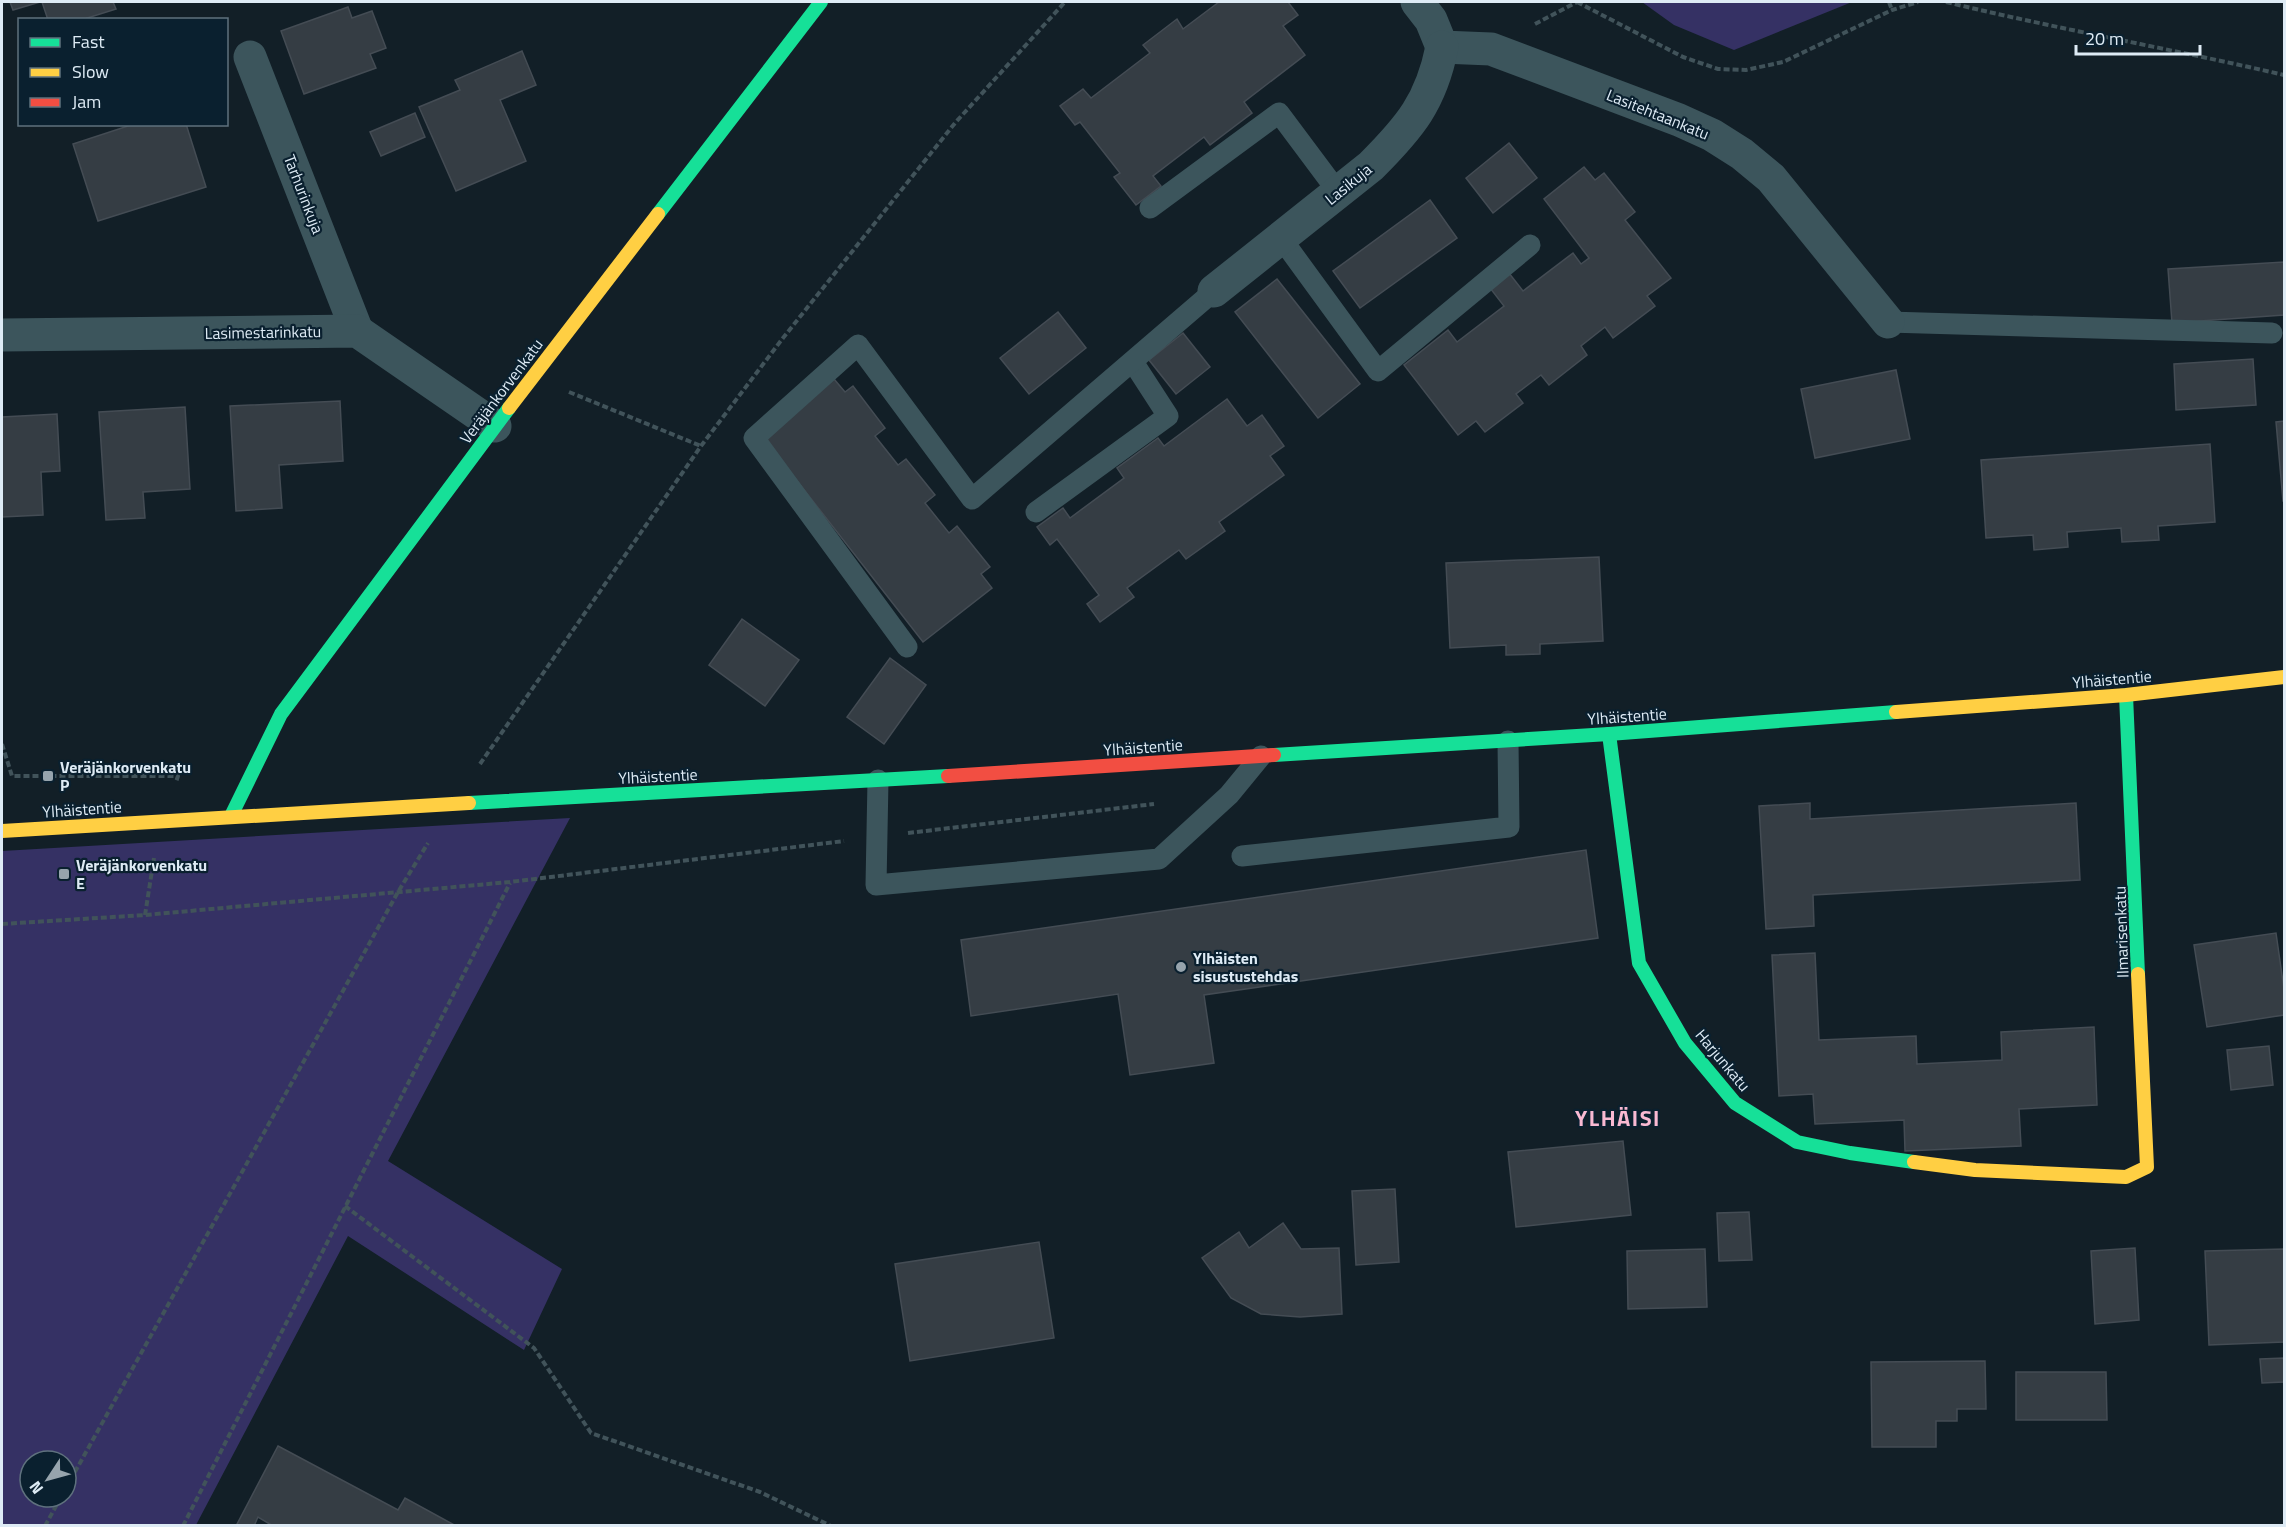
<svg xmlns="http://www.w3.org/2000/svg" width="2286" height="1527" font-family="'Titillium Web',sans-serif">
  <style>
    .park { fill: #353164; fill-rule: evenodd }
    .building { fill: #353d44; stroke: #444c54; stroke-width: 1.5 }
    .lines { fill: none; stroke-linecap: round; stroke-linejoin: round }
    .path { stroke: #41535a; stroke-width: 4; stroke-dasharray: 6 3; stroke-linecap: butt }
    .lane { stroke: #3c555c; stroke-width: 21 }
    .street { stroke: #3c555c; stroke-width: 33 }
    .fast { stroke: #16e098; stroke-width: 14 }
    .slow { stroke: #ffcf43; stroke-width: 14 }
    .jam { stroke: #f24e42; stroke-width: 14 }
    .poi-dot { fill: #97a4ad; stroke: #0a202f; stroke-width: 2 }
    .labels { text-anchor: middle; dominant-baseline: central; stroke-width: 4.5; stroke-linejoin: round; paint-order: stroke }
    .street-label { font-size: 16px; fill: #deebf5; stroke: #0a202f }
    .poi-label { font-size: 16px; font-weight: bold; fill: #deebf5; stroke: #0a202f; text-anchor: start }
    .district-label { font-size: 22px; font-weight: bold; letter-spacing: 1.5px; fill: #f9b9d2; stroke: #0a202f }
  </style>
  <rect width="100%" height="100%" fill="#121f27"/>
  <g class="park">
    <path d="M1642 2H1852L1734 50 1674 25Z"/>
    <path d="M570 818 388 1161 562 1269 524 1350 348 1236 196 1525H2V851ZM30 1461H66V1497H30Z"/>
  </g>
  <g class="building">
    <path d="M10 2H40L13 10Z"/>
    <path d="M42 2H113L116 9 81 20H48Z"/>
    <path d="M1219 2H1288L1298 15 1283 26 1305 55 1244 102 1252 113 1210 145 1204 137 1153 176 1161 186 1136 205 1114 177 1120 173 1080 122 1075 125 1060 106 1083 89 1091 98 1150 53 1143 45 1177 19 1183 29Z"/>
    <path d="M348 7 352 18 372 11 386 48 370 54 376 68 304 94 281 31Z"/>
    <path d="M522 51 536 85 500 100 526 161 456 191 419 107 460 90 455 80Z"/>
    <path d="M415 113 425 137 381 156 370 132Z"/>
    <path d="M134 124H186L206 187 98 221 73 144Z"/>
    <path d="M1509 143 1537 178 1493 213 1466 178Z"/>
    <path d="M1584 167 1595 180 1604 173 1635 212 1625 220 1671 278 1647 296 1655 306 1613 338 1605 327 1581 346 1587 355 1549 385 1541 375 1516 394 1523 403 1485 432 1476 421 1458 435 1404 365 1448 330 1457 342 1504 306 1490 288 1509 273 1523 291 1573 253 1581 264 1589 258 1544 199Z"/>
    <path d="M1430 200 1457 238 1360 308 1333 271Z"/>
    <path d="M2284 262V315L2172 323 2168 269Z"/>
    <path d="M1277 279 1360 384 1318 418 1235 312Z"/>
    <path d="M1058 312 1086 348 1029 394 1000 358Z"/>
    <path d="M1183 333 1210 367 1176 394 1149 360Z"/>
    <path d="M2253 359 2256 405 2176 410 2174 364Z"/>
    <path d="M1896 370 1910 439 1815 458 1801 389Z"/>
    <path d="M834 379 845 392 853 386 885 428 875 436 898 465 906 459 935 495 925 503 949 533 957 526 990 567 981 574 992 588 923 642 762 436Z"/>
    <path d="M1227 399 1247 426 1262 415 1284 446 1270 456 1284 475 1219 522 1225 531 1186 559 1179 550 1127 588 1134 597 1100 622 1087 604 1099 595 1057 539 1050 545 1037 527 1063 508 1070 518 1124 478 1117 468 1158 438 1164 446Z"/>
    <path d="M340 401 343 461 279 465 282 508 236 511 230 406Z"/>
    <path d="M185 407 190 489 143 492 145 518 106 520 99 412Z"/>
    <path d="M57 414 60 471 41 472 43 515 2 517V417Z"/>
    <path d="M2284 421V501H2283L2276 422Z"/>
    <path d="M2210 444 2215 522 2158 526 2159 540 2122 542 2121 528 2067 532 2068 547 2034 550 2033 535 1986 538 1981 460Z"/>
    <path d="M1599 557 1603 641 1540 644V654L1506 655V645L1450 648 1446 563Z"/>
    <path d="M742 619 799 660 765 706 709 665Z"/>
    <path d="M890 658 926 685 884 744 847 717Z"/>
    <path d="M1810 803V819L2076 803 2080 880 1813 895 1814 926 1766 929 1759 806Z"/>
    <path d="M1586 850 1598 938 1204 995 1214 1063 1130 1075 1118 994 971 1016 961 940Z"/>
    <path d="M2276 933 2284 989V1015L2207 1027 2194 945Z"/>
    <path d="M1815 953 1819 1040 1916 1036 1917 1064 2002 1060 2001 1032 2094 1027 2097 1105 2019 1109 2021 1146 1905 1151 1904 1120 1815 1124 1813 1094 1779 1096 1772 955Z"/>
    <path d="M2269 1046 2273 1085 2231 1090 2227 1050Z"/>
    <path d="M1623 1141 1631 1215 1516 1227 1508 1152Z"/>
    <path d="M1395 1189 1399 1262 1356 1265 1352 1191Z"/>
    <path d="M1749 1212 1752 1260 1719 1261 1717 1213Z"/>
    <path d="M1283 1223 1301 1249 1339 1248 1342 1314 1300 1317 1261 1314 1231 1298 1202 1258 1239 1232 1249 1248Z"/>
    <path d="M1039 1242 1054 1338 910 1361 895 1264Z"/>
    <path d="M2135 1248 2139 1320 2095 1324 2091 1251Z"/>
    <path d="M1705 1249 1707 1307 1628 1309 1627 1251Z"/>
    <path d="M2284 1249V1342L2209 1345 2205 1251Z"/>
    <path d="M2284 1358V1382L2262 1383 2260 1359Z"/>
    <path d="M1985 1361 1986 1409H1957V1421H1936V1447H1872L1871 1362Z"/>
    <path d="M2016 1372H2106L2107 1420H2016Z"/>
    <path d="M278 1446 398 1510 405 1498 456 1526H273L258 1517 254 1526H236Z"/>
  </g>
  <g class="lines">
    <g class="path">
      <path d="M1577 2 1683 57 1718 69 1746 70 1783 62 1892 10 1918 2"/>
      <path d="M1889 2 1892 10"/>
      <path d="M1946 2C2058 29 2172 49 2284 75"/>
      <path d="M1535 24 1577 2"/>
      <path d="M569 392 701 446"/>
      <path d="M2 744 12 776H178L176 782"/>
      <path d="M480 764 701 446 783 338 955 123 1065 2"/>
      <path d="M908 833 1154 804"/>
      <path d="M145 915 154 858"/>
      <path d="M2 924 145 915 510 882 844 841"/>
      <path d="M345 1206 534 1348 591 1433 760 1492 831 1526"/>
      <path d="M66 1488 398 892 428 843"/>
      <path d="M45 1526 61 1497"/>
      <path d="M183 1526 510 883"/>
    </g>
    <g class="lane">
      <path d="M1150 208 1279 113 1338 192"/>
      <path d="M1281 238 1378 371 1530 245"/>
      <path d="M1888 322 2272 333"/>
      <path d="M1036 512 1168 416 1133 362"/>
      <path d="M907 647 754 438 858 345 972 499 1214 291"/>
      <path d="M878 780 876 885 1159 859 1229 795 1261 756"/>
      <path d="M1242 856 1509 827 1508 741"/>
    </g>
    <g class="street">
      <path d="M1417 2 1431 20 1442 47 1491 49 1679 120 1712 135 1742 154 1771 178 1888 322"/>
      <path d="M250 57 357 331"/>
      <path d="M1214 291 1371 166C1410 127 1431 102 1442 47"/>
      <path d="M2 335 357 331 495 426"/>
    </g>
    <g class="fast">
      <path d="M658 214 821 2"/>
      <path d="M2126 695 2138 974"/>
      <path d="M1609 734 1639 963 1685 1043 1735 1103 1797 1142 1850 1153 1914 1162"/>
      <path d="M1274 755 1609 734 1896 712"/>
      <path d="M469 803 948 776"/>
      <path d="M231 816 281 714 509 408"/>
    </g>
    <g class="slow">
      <path d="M509 408 658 214"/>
      <path d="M1896 712 2126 695 2284 677"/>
      <path d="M2 831 469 803"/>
      <path d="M1914 1162 1975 1170 2126 1177 2147 1167 2138 974"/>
    </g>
    <path class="jam" d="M948 776 1274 755"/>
  </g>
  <g class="poi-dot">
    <rect x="42" y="770" width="12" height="12" rx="3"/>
    <rect x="58" y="868" width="12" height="12" rx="3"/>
    <circle cx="1181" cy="967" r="6"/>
  </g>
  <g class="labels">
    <g class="street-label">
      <text transform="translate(1658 114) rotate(22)">Lasitehtaankatu</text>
      <text transform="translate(1348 184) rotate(-39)">Lasikuja</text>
      <text transform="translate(304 194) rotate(69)">Tarhurinkuja</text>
      <text transform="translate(263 332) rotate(-1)">Lasimestarinkatu</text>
      <text transform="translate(501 391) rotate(-53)">Veräjänkorvenkatu</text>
      <text transform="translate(2112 679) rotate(-5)">Ylhäistentie</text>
      <text transform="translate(1627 716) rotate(-4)">Ylhäistentie</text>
      <text transform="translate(1143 747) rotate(-4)">Ylhäistentie</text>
      <text transform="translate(658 776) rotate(-3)">Ylhäistentie</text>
      <text transform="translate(82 809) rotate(-4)">Ylhäistentie</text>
      <text transform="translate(2121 932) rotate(-92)">Ilmarisenkatu</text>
      <text transform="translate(1723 1060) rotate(50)">Harjunkatu</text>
    </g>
    <g class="poi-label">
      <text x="60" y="767">Veräjänkorvenkatu<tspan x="60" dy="18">P</tspan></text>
      <text x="76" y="865">Veräjänkorvenkatu<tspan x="76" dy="18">E</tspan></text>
      <text x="1193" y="958">Ylhäisten<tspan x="1193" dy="18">sisustustehdas</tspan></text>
    </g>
    <g class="district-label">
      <text x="1618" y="1118">YLHÄISI</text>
    </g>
  </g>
  <rect width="2286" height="1527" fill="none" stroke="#deebf5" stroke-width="6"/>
  <rect x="18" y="18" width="210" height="108" fill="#0a202f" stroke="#5f717e" stroke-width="1.5"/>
  <rect x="30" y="38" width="30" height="9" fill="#16e098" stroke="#5f717e" stroke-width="1.5"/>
  <text x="72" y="48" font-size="18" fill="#deebf5">Fast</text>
  <rect x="30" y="68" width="30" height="9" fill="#ffcf43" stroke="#5f717e" stroke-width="1.5"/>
  <text x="72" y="78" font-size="18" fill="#deebf5">Slow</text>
  <rect x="30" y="98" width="30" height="9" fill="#f24e42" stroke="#5f717e" stroke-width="1.5"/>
  <text x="72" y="108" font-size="18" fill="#deebf5">Jam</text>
  <g transform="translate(48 1479) rotate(234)"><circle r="28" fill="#0a202f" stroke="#5f717e" stroke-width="1.5"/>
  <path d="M0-4.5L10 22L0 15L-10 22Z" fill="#97a4ad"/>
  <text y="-9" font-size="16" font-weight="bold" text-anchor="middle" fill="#deebf5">N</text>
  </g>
  <path d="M2076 45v9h124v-9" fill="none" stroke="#deebf5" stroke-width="3"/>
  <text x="2085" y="45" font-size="18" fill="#deebf5" stroke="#0a202f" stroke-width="4.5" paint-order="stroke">20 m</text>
</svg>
